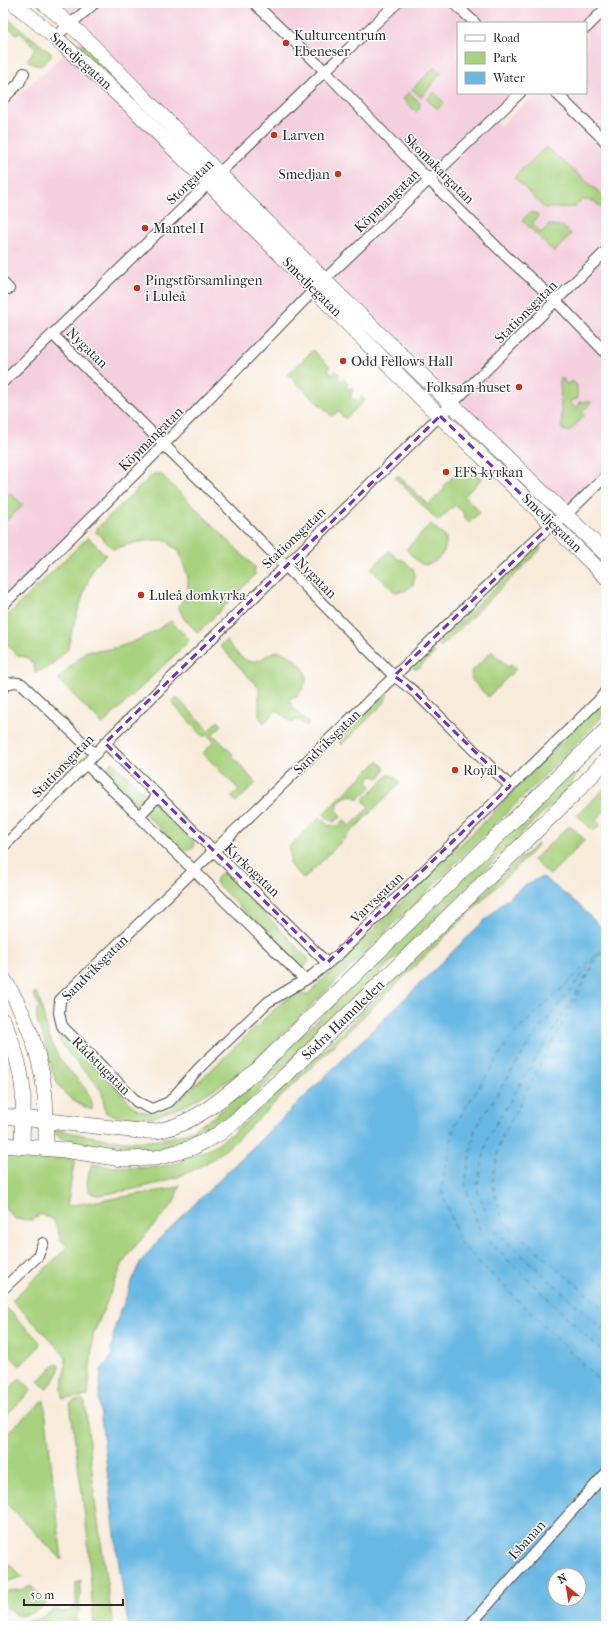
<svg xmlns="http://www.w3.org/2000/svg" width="609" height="1629" font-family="'IM FELL French Canon',serif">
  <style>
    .built { fill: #f4cfdd; fill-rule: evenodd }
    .green { fill: #a8d27e; stroke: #6a7e54 }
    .water { fill: #69b8e3; stroke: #4a7287; fill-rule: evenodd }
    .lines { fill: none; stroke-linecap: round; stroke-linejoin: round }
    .ferry { stroke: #415c6b; stroke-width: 1; stroke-dasharray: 5 4; stroke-linecap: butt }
    .street-casing { stroke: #4a4845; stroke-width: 12 }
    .secondary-casing { stroke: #4a4845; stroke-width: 16 }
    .street { stroke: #fff; stroke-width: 10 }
    .secondary { stroke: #fff; stroke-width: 15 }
    .marked { fill: none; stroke: #7b2cbf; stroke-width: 3; stroke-dasharray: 8 5; stroke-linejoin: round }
    .poi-dot { fill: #c8321e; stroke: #fff; stroke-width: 1.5 }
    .labels { text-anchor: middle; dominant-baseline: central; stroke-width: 3; stroke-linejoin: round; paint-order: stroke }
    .poi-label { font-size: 14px; fill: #2b2b2b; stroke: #fff; text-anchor: start }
    .street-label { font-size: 14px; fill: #2b2b2b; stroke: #fff }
  </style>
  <rect width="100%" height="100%" fill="#fff"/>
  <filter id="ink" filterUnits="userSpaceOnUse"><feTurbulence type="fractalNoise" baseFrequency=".025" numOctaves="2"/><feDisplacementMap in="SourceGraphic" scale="8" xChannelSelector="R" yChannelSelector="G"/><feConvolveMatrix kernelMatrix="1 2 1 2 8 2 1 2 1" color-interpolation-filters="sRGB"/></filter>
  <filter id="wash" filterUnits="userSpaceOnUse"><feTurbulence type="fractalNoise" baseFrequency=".012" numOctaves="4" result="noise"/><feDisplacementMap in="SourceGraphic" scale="16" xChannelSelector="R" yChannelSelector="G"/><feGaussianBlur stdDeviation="0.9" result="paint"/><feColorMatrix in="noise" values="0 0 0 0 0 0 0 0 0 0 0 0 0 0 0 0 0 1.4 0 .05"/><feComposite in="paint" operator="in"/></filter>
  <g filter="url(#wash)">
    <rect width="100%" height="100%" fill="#f8ebda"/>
    <path class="built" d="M43 3H606V476L566 514 324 280 3 605V109L83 37ZM458 23H586V93H535L501 126 493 120 520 93H458Z"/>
    <g class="green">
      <path d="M3 15 52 54C44 66 40 70 27 60L36 48 20 33 18 35 3 24Z"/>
      <path d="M84 44 115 79 113 82 78 50Z"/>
      <path d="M435 67 441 73 421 97 412 89Z"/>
      <path d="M409 92 420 103 419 109 416 112 403 99Z"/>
      <path d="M434 92 444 103 438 109 427 100Z"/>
      <path d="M546 147 606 198V213L594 201 582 200 575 207 544 208 514 177Z"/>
      <path d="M531 212 537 214 538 216 532 223 541 233 549 225 562 226 571 234 554 252 522 220Z"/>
      <path d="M313 350 330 367 328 370 332 375 336 371 340 375 338 378 341 381 344 379 348 384 346 386 349 389 352 387 354 390 351 393V397L353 399 357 400 361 396 365 400 345 419 338 411 332 416 288 375Z"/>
      <path d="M560 379H564V382L567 384 572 381 577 385V399L570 401V403L576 408 579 406V402H592L582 412 585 415 569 432 562 429Z"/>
      <path d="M465 466 482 479 464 496 480 512 469 523 464 518 463 512 455 505 438 521 395 478 398 475 428 505 445 488 443 486Z"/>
      <path d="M153 474H161L256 568 254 570 255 575 198 633 184 619 178 606 188 594V577L178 549 171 546 167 540C147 539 131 543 113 549L96 532 98 527Z"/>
      <path d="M10 493 23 505 7 520 3 516V499Z"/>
      <path d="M431 524 446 538C446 541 446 545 445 548 443 557 428 569 420 563 415 560 410 553 406 549Z"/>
      <path d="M88 537 106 555 93 568 86 586 73 626 68 649 48 668 35 672 34 665 26 657 18 656 3 640V620Z"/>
      <path d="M539 546 541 549 443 645 440 647 439 642 442 639 535 548Z"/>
      <path d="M389 551 398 559 405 561 413 569 415 576 413 585 405 591 395 592 371 569Z"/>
      <path d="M171 621 189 639 188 642 103 724 100 722 58 679 86 651C118 652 145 638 171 621Z"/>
      <path d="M226 640C231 646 240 659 249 661 263 663 264 654 274 652 285 649 305 665 306 676 307 684 301 691 296 698L294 696 289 701 295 710 309 724 306 726 299 720H296L292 723 277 710 264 723 259 717V688L220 646Z"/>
      <path d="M433 651 435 653 420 667 416 669 413 668 428 653Z"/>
      <path d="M492 651 508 667 511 665 516 669 488 697 472 680 471 672Z"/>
      <path d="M388 690 385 702 341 745 339 739Z"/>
      <path d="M176 697 209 730 218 721 222 725 213 734 233 754 232 756C241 765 247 774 256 783L237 802 231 797 239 790 203 753 214 742 208 735 203 736 171 702Z"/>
      <path d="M606 698V713L549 771 246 1070 185 1106 151 1118H125L106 1113 102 1092 93 1080 71 1057 60 1041 58 1027 136 1109C147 1114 160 1114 171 1108L282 1002 295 995 308 994 500 806 515 789Z"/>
      <path d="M378 761 385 768 380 778 373 776 370 777 368 781 371 787 359 799 352 795C339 797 333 807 341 817L333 822 323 814Z"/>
      <path d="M113 762 191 838 194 843V847C190 851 186 851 181 849L102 772Z"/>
      <path d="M575 769 579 772 566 790 260 1090C228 1119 192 1150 146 1151 133 1151 120 1150 107 1149 85 1146 70 1145 52 1132L54 1129C97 1138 145 1150 187 1132 212 1121 233 1101 253 1083Z"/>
      <path d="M388 775 394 776 400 783 304 879 290 865V846L320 817 328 825 338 826 343 820 350 826 369 807 363 800Z"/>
      <path d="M606 787V809L596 820 601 825 593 831 577 815Z"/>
      <path d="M570 825 585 840 550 875 533 860Z"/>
      <path d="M538 844 537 847 252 1125C241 1135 230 1147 217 1156 182 1181 140 1189 98 1195 81 1194 88 1175 92 1164L105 1166 138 1168 158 1167 177 1163 209 1149 233 1133 293 1080 510 867Z"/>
      <path d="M222 873 226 875 307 957 309 961 304 967 300 968 218 885 216 882V878Z"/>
      <path d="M36 992C42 1002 42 1011 45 1022 48 1034 53 1049 60 1059 70 1074 95 1091 92 1110 52 1095 53 1071 43 1036 39 1025 35 1022 37 1009L40 1008 33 994Z"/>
      <path d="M3 1051 7 1071 3 1086Z"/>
      <path d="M3 1154H44L75 1158 67 1206 171 1189 180 1185 173 1204 130 1252 122 1265 93 1335 88 1396 63 1399 62 1388 65 1371 66 1358 60 1350 12 1300 68 1247 61 1240 54 1220 40 1214 33 1220 15 1219 3 1205Z"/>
      <path d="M6 1307 40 1342 39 1347 20 1366 3 1349V1310Z"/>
      <path d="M57 1363 59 1365C60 1376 53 1382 46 1389L38 1381Z"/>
      <path d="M20 1378 32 1390 3 1418V1395Z"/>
      <path d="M44 1400 62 1560 3 1500V1436Z"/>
      <path d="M83 1400 85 1402 95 1501 113 1626H94L87 1532 70 1404 74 1401Z"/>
      <path d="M8 1563 22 1577 3 1583V1565Z"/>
      <path d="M81 1580 79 1612 77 1614 76 1626H26L23 1622 30 1620H37L54 1610 63 1612 72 1610 76 1605V1583Z"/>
      <path d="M31 1586 47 1603C40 1611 22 1619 12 1613 9 1610 6 1606 3 1603V1592L24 1589Z"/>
    </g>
    <path class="water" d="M543 877 578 904 606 932V1626H128L117 1552 99 1401 101 1370 112 1355 111 1349 116 1323 138 1266 161 1237 487 918C504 902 520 884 543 877ZM555 1575H579V1599H555Z"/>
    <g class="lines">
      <g class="ferry">
        <path d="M602 950 512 1036 455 1125 441 1189 461 1244 606 1387"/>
        <path d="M601 952 488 1137 477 1188 492 1228 606 1332"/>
        <path d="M599 953 530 1042 475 1129 465 1185 481 1234 606 1355"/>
        <path d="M597 959 500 1141 492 1183 503 1221 606 1311"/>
      </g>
    </g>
  </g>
  <g filter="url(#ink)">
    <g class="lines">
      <g class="street-casing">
        <g id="street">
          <path d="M254 3 325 71 410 161 508 258 556 301 606 353"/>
          <path d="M454 3 475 23"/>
          <path d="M586 28 606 8"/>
          <path d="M55 37 95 3"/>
          <path d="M556 93 606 142"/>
          <path d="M3 99 19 83 24 73"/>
          <path d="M324 280 520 93"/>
          <path d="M3 283 9 289"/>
          <path d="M53 335 228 508 394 676 415 692 510 786"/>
          <path d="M3 382 325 71 397 3"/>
          <path d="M606 476 566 515 552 524 536 539 60 1000 59 1013 62 1026 137 1102 152 1109 169 1102 200 1067 268 1002 313 975 339 954 598 701 606 691"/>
          <path d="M3 605 144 465 315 289"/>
          <path d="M3 688C9 682 14 681 22 684L95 754"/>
          <path d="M105 743 327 963"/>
          <path d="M86 764 305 980"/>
          <path d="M139 816 158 796"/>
          <path d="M3 847 81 769 112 736 467 389 606 251"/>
          <path d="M3 1289 38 1256 43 1243"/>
          <path d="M469 1626 606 1473"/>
        </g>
      </g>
      <g class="secondary-casing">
        <g id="secondary">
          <path d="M14 3 58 40 134 109 261 235 422 399 537 509 606 577"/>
          <path d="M44 3 83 36 332 288 606 554"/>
          <path d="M3 978C25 1013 41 1054 45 1096 46 1113 46 1131 46 1148"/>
          <path d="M3 1020C13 1043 21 1067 23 1092 24 1110 22 1128 22 1146"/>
          <path d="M3 1116 140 1131C147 1131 155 1132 162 1130 198 1122 227 1094 256 1071L606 730"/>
          <path d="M3 1145 64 1150 122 1159 156 1158 191 1148 217 1135 239 1118 290 1071 574 794 606 760"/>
        </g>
      </g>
      <use href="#street" class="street"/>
      <use href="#secondary" class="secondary"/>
    </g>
  </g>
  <path class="marked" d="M440 416 552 524 394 676 406 684 510 786 327 963 105 743Z"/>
  <g class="poi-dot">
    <circle cx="286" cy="43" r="4"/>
    <circle cx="274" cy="135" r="4"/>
    <circle cx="338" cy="174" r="4"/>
    <circle cx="145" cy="228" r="4"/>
    <circle cx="137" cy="288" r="4"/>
    <circle cx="343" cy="361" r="4"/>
    <circle cx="519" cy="387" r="4"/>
    <circle cx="446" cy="472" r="4"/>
    <circle cx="141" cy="595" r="4"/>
    <circle cx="455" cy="770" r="4"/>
  </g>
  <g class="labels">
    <g class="poi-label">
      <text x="294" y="35">Kulturcentrum<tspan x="294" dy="16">Ebeneser</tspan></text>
      <text x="282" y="135">Larven</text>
      <text x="330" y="174" text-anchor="end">Smedjan</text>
      <text x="153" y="228">Mantel I</text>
      <text x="145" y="280">Pingstförsamlingen<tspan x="145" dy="16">i Luleå</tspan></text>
      <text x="351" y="361">Odd Fellows Hall</text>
      <text x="511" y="387" text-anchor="end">Folksam-huset</text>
      <text x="454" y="472">EFS-kyrkan</text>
      <text x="149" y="595">Luleå domkyrka</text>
      <text x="463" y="770">Royal</text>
    </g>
    <g class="street-label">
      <text transform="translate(81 61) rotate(42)">Smedjegatan</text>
      <text transform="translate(439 169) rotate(45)">Skomakargatan</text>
      <text transform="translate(190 182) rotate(-44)">Storgatan</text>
      <text transform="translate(387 201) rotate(-44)">Köpmangatan</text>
      <text transform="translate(312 287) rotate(45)">Smedjegatan</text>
      <text transform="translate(526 312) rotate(-45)">Stationsgatan</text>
      <text transform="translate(87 348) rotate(44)">Nygatan</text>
      <text transform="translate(151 439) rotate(-45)">Köpmangatan</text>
      <text transform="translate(552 523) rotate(44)">Smedjegatan</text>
      <text transform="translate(294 538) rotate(-44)">Stationsgatan</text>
      <text transform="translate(316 578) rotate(45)">Nygatan</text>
      <text transform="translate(327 742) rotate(-44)">Sandviksgatan</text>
      <text transform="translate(63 766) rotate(-46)">Stationsgatan</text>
      <text transform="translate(252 870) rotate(44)">Kyrkogatan</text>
      <text transform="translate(377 898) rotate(-44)">Varvsgatan</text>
      <text transform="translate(95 968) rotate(-45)">Sandviksgatan</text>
      <text transform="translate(343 1020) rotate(-44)">Södra Hamnleden</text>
      <text transform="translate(101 1066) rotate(45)">Rådstugatan</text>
      <text transform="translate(527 1540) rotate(-48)">Isbanan</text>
    </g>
  </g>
  <rect width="609" height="1629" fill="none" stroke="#fff" stroke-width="16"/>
  <rect x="457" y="22" width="130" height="72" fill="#ffffff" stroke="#aaaaaa"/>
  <rect x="465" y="35" width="20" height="6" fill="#ffffff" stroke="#aaaaaa"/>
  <text x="493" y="42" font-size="12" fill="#2b2b2b">Road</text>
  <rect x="465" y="52" width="20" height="12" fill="#a8d27e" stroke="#aaaaaa"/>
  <text x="493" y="62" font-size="12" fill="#2b2b2b">Park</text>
  <rect x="465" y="72" width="20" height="12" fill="#69b8e3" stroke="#aaaaaa"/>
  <text x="493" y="82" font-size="12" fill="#2b2b2b">Water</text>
  <g transform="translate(567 1587) rotate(330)"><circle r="19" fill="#ffffff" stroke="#aaaaaa"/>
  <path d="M0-3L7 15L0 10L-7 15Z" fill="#c8321e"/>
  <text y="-6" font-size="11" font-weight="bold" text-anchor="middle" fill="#2b2b2b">N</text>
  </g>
  <path d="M24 1599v6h99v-6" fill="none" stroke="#2b2b2b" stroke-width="2"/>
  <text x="30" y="1599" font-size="12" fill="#2b2b2b" stroke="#ffffff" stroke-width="3" paint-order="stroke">50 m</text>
</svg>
